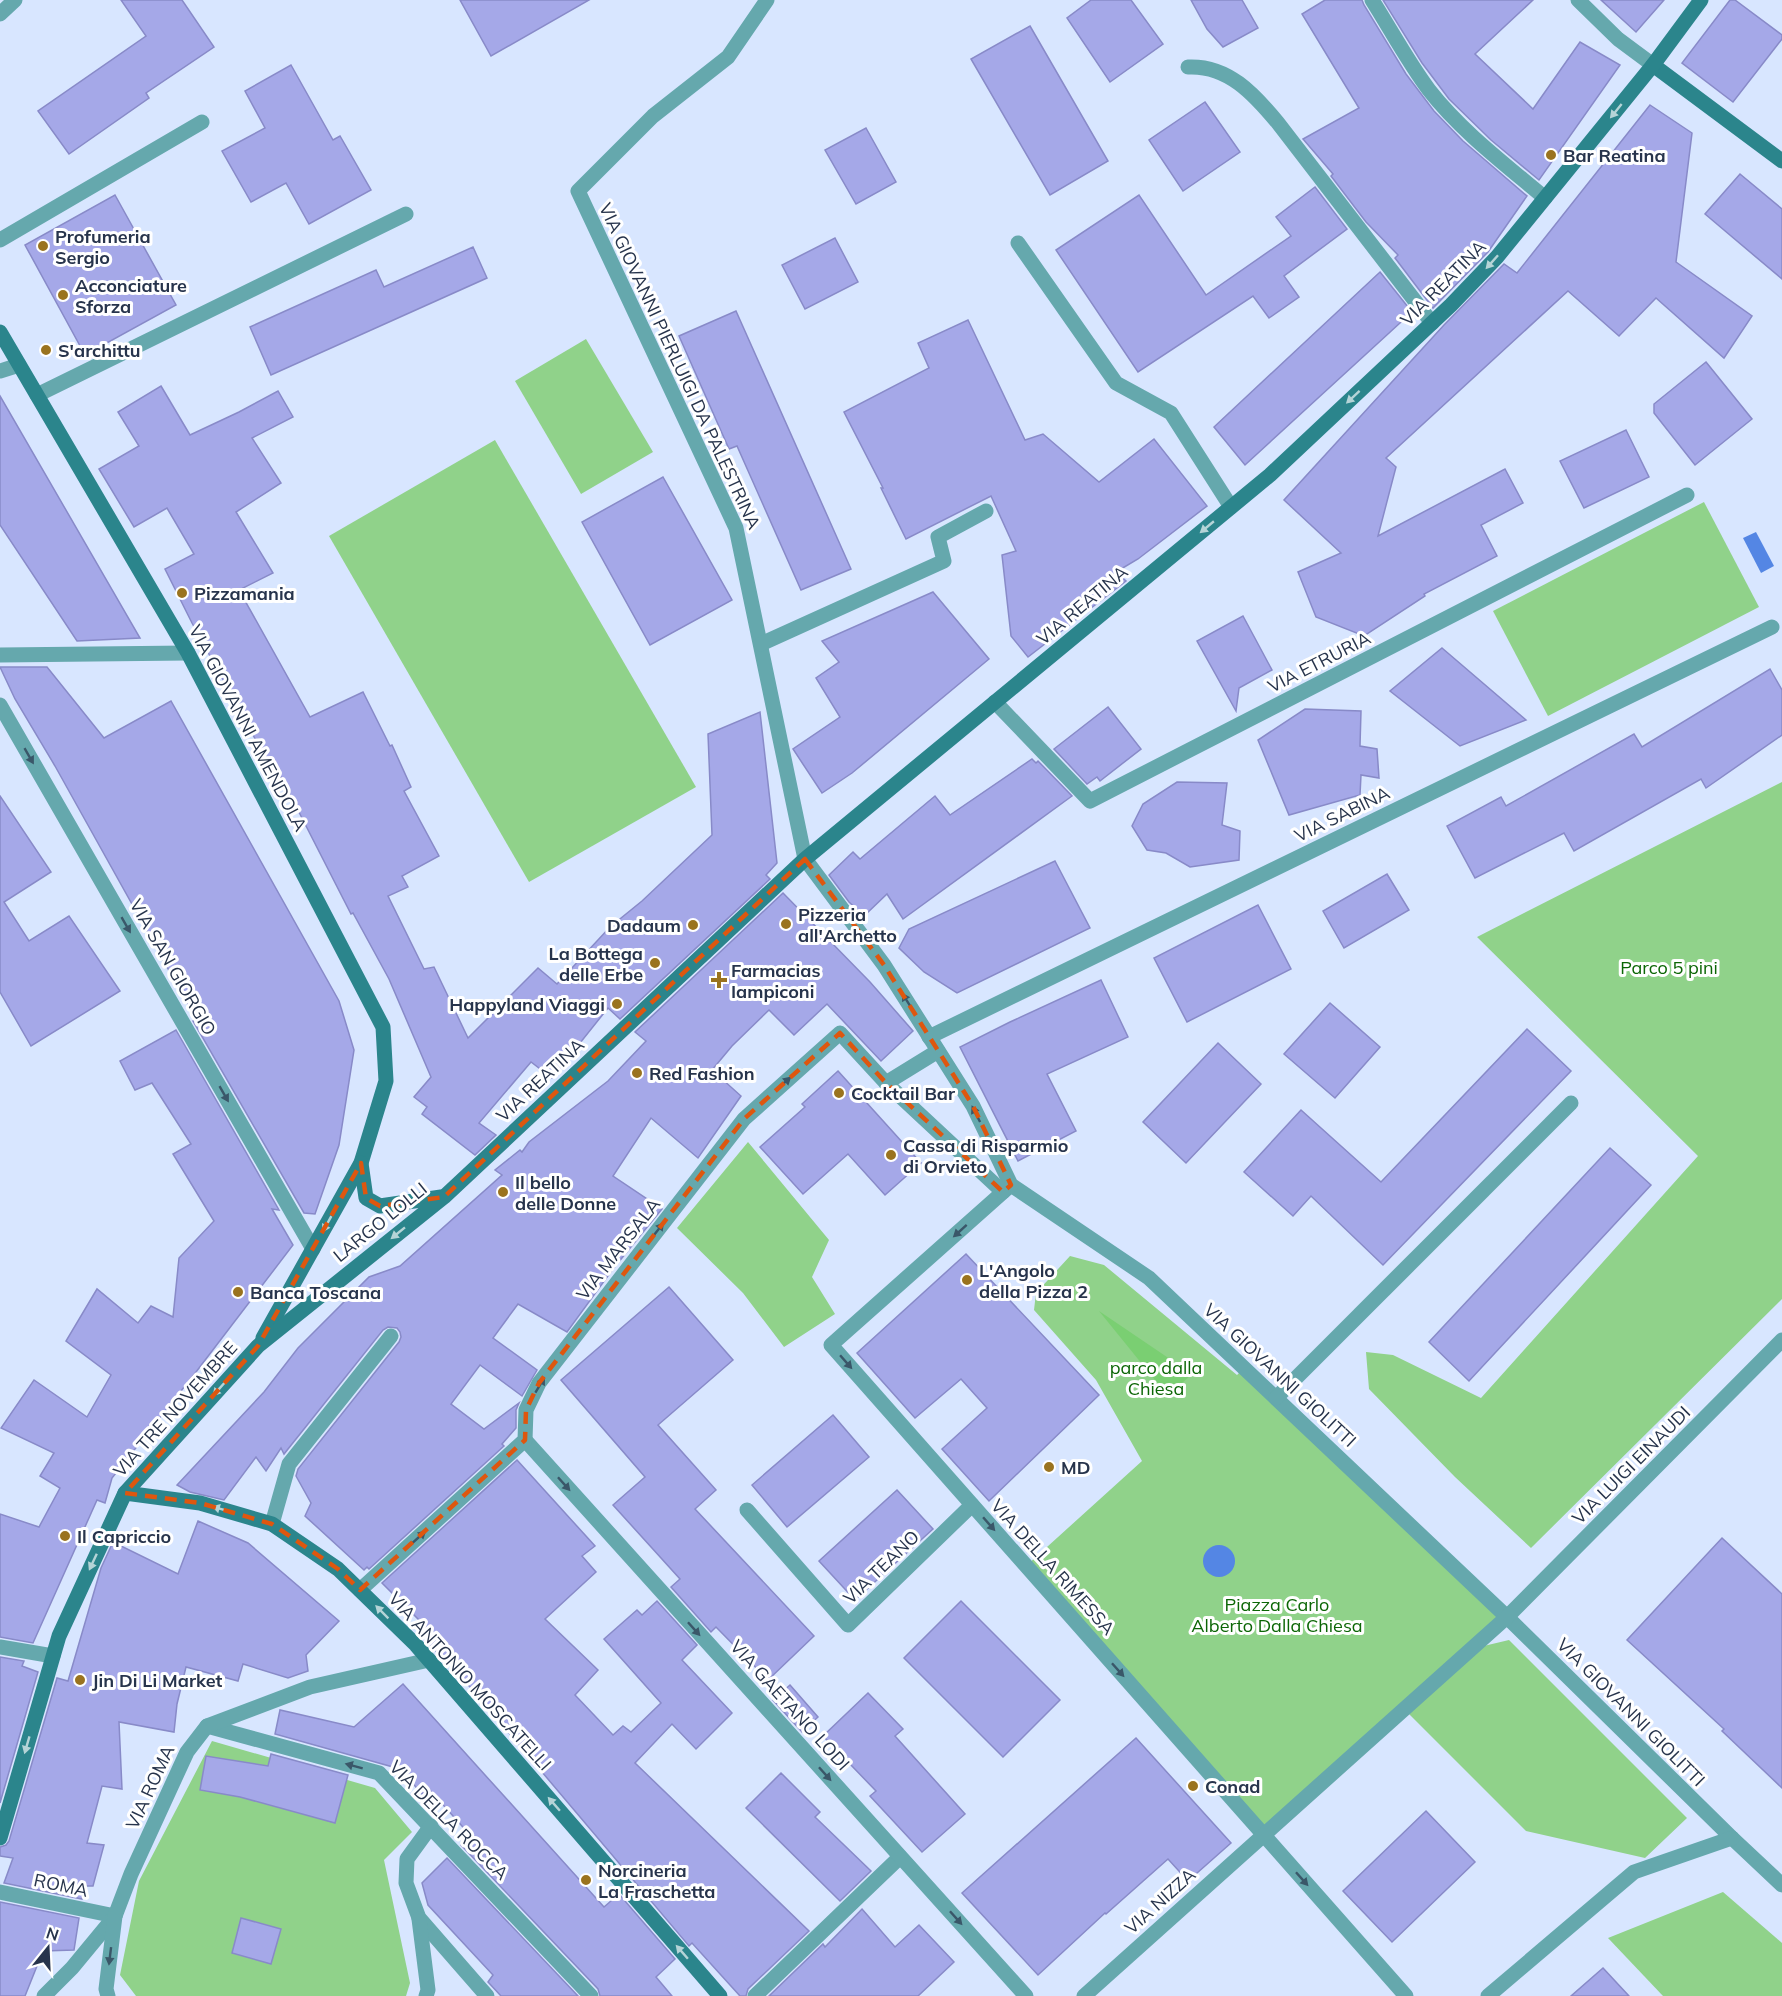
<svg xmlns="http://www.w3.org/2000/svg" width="1782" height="1996" font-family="Mulish,sans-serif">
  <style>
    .green { fill: #90d28a }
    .forest { fill: #7acf72 }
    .water { fill: #5486e4 }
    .building { fill: #a5a8e8; stroke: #888ac8; stroke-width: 1.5 }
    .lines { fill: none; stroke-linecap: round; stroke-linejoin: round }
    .lane { stroke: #65a8ad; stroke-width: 15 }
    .street { stroke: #65a8ad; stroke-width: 15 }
    .secondary { stroke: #2b858c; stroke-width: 15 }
    .oneway { fill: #b5d4d7 }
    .oneway2 { fill: #3a5769 }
    .marked { fill: none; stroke: #de570f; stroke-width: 4.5; stroke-dasharray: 12 8; stroke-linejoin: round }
    .poi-dot { fill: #9a731f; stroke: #fff; stroke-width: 2 }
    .labels { text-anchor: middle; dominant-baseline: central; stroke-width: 6; stroke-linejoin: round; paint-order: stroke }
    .poi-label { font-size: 18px; font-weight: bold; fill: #27344c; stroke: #fff; text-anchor: start }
    .street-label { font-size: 18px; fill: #27344c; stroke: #fff }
    .park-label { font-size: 18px; fill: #0b6605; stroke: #fff }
  </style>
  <rect width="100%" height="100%" fill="#d8e6ff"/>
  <g class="green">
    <path d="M586 339 653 452 581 494 515 381Z"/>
    <path d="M495 440 696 787 529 882 329 536Z"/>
    <path d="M1704 502 1759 607 1548 716 1493 611Z"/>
    <path d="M1782 782V1299L1531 1548 1455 1477 1369 1389 1366 1352 1393 1355 1481 1398 1698 1156 1477 937Z"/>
    <path d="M748 1142 829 1240 812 1277 835 1314 784 1347 743 1293 677 1228Z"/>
    <path d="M1070 1256 1104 1265 1237 1375 1244 1368 1507 1617 1471 1649 1509 1640 1687 1818 1645 1858 1526 1831 1404 1709 1263 1835 1026 1566 1142 1461 1096 1380 1034 1310 1036 1293Z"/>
    <path d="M212 1741 375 1788 412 1832 384 1860 410 1983 406 1996H136L120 1975 139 1881Z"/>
    <path d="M1723 1892 1782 1943V1996H1663L1608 1938Z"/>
  </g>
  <path class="forest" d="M1099 1311 1192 1374 1168 1396Z"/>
  <g class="water">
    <path d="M1756 532 1774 566 1761 573 1743 538Z"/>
    <circle cx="1219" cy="1561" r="16"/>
  </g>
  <g class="building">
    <path d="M121 0H182L214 47 146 93 149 98 69 154 38 111 146 36Z"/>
    <path d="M460 0H589L491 56Z"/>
    <path d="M1091 0H1131L1163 44 1110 82 1067 18Z"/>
    <path d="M1191 0H1242L1258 28 1223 47 1207 29Z"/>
    <path d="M1325 0H1362L1364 5 1406 74 1434 111 1463 141 1527 196 1488 252 1433 308 1395 258 1398 255 1366 222 1331 176 1333 174 1303 139 1359 108 1302 14Z"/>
    <path d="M1383 0H1533L1475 54 1533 109 1580 42 1620 65 1539 180 1491 140 1449 99 1422 63Z"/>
    <path d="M1601 0H1664L1636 32Z"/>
    <path d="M1730 0H1735L1782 35V39L1733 102 1682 63Z"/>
    <path d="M1030 26 1108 161 1050 195 971 59Z"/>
    <path d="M291 65 333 140 340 136 371 190 309 224 286 183 251 202 222 151 265 128 245 91Z"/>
    <path d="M1205 102 1240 152 1183 191 1149 140Z"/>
    <path d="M1650 105 1692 133 1676 262 1752 316 1724 358 1656 298 1619 336 1568 291 1386 458 1396 467 1378 536 1505 469 1523 503 1481 525 1497 556 1424 594 1425 596 1364 636 1316 617 1298 572 1341 553 1284 500 1444 325 1504 264 1517 273Z"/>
    <path d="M866 128 896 182 856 204 825 150Z"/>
    <path d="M1740 174 1782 209V279L1705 214Z"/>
    <path d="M1315 187 1347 229 1284 276 1299 297 1269 318 1253 296 1138 372 1056 250 1139 195 1206 295 1291 236 1276 217Z"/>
    <path d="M115 195 176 305 85 355 25 245Z"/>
    <path d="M835 238 858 282 805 309 782 265Z"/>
    <path d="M473 247 487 278 271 375 250 327 376 270 384 287Z"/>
    <path d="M1380 272 1412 312 1245 465 1214 427Z"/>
    <path d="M736 311 851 569 801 590 737 446 729 449 679 336Z"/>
    <path d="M968 320 1025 440 1043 434 1099 482 1154 439 1207 506 1138 559 1116 572 1126 581 1028 657 1011 636 1002 555 1016 551 991 496 906 539 881 488H883L844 412 929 368 918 343Z"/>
    <path d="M1706 362 1752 419 1695 465 1654 413V404Z"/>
    <path d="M161 386 190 435 239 412 278 391 293 417 252 438 281 483 236 512 273 573 239 590 310 717 363 692 390 746 392 745 411 787 404 791 439 856 402 876 408 887 388 896 424 969 434 967 468 1038 538 968 557 984 610 927 642 901 712 835 708 734 760 712 777 863 766 875 770 879 620 1019 608 1008 552 1078 531 1062 479 1123 496 1135 475 1155 422 1114 427 1107 414 1097 431 1077 389 979 353 913 351 914 281 777 277 779 192 623 165 569 194 554 167 508 134 527 99 469 139 446 118 412Z"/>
    <path d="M0 396 140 638 77 641 0 525Z"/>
    <path d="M1626 430 1649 477 1584 508 1560 461Z"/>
    <path d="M663 477 732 600 650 645 582 522Z"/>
    <path d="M933 592 989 659 852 773 822 793 793 749 840 717 816 678 839 662 822 641Z"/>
    <path d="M1243 616 1272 670 1239 688 1236 711 1197 641Z"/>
    <path d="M1442 648 1526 720 1460 746 1390 691Z"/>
    <path d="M0 667H47L104 738 171 701 339 1001 354 1050 339 1145 315 1214 304 1213 193 1021 196 1019 55 766 15 699Z"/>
    <path d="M1770 669 1782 690V735L1706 788 1701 779 1574 851 1564 833 1475 878 1447 826 1501 797 1506 806 1634 734 1642 747Z"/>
    <path d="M1108 707 1141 749 1100 781 1097 777 1087 784 1054 749Z"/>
    <path d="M1305 709 1361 711 1360 746 1377 749 1379 778 1361 775 1360 795 1289 815 1258 740Z"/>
    <path d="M1032 759 1036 763 1038 761 1072 796 903 919 887 894 864 916 849 902 829 875 853 852 860 859 935 796 950 815Z"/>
    <path d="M1177 782 1227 783 1222 825 1240 831 1239 860 1190 867 1166 853 1147 850 1132 826 1143 804Z"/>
    <path d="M0 796 51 872 4 902 29 941 69 916 120 991 31 1046 0 992Z"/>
    <path d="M1055 861 1090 928 957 993 924 972 899 948 909 929Z"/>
    <path d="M1387 874 1409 910 1344 948 1323 911Z"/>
    <path d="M783 893 870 982 913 1031 881 1061 827 1004 794 1035 769 1010 732 1046 712 1070 741 1096 698 1158 651 1118 613 1176 662 1209 613 1269 567 1332 518 1304 493 1338 537 1370 522 1396 480 1365 451 1404 484 1429 519 1403 516 1410V1428L502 1444 504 1446 369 1569 367 1567 364 1570 305 1516 311 1503 296 1476 298 1469 399 1342 401 1337 400 1332 397 1328 388 1327 383 1330 284 1454 281 1448 266 1471 256 1457 224 1500 190 1492 177 1485 264 1392 298 1348 369 1277 400 1266 502 1175 495 1170 520 1150 522 1152 529 1142 608 1081 646 1041 635 1032Z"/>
    <path d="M1258 905 1291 969 1187 1022 1154 958Z"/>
    <path d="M1101 980 1128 1037 1047 1074 1076 1131 1018 1161 960 1047 1010 1022Z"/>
    <path d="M1330 1003 1380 1047 1335 1098 1284 1054Z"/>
    <path d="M1527 1029 1571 1071 1383 1265 1311 1196 1293 1216 1244 1172 1301 1110 1381 1182Z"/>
    <path d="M176 1030 279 1210 272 1209 293 1245 196 1372 112 1478 105 1503 97 1500 33 1643 0 1637V1514L39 1527 60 1488 40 1476 54 1453 1 1428 34 1380 87 1417 111 1375 66 1341 97 1289 138 1323 151 1306 173 1317 179 1258 214 1221 173 1154 191 1144 152 1083 135 1090 120 1061Z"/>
    <path d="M1218 1043 1261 1084 1186 1163 1143 1122Z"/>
    <path d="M838 1071 921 1163 885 1195 848 1154 803 1194 760 1147 805 1107 802 1104Z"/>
    <path d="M1610 1148 1651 1185 1469 1381 1429 1342Z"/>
    <path d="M966 1254 1099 1395 989 1501 942 1449 987 1408 961 1379 915 1418 857 1353Z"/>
    <path d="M669 1287 733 1360 658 1425 716 1490 695 1509 814 1636 768 1680 716 1627 711 1632 671 1587 680 1579 613 1505 645 1477 561 1380Z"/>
    <path d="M833 1415 869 1457 787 1527 752 1485Z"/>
    <path d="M517 1460 595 1546 582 1556 596 1572 545 1619 598 1670 575 1695 613 1735 623 1726 631 1732 661 1703 604 1639 637 1610 642 1615 657 1601 697 1645 682 1660 732 1713 696 1749 672 1724 635 1763 809 1931 748 1989 746 1996H740L692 1943 689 1946 471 1688 427 1642 434 1635 382 1583Z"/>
    <path d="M897 1490 933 1529 855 1600 819 1561Z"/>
    <path d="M198 1521 248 1543 339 1621 306 1655 308 1671 288 1678 243 1664 238 1681 186 1667 177 1704 174 1732 119 1722 122 1789 102 1786 87 1843 104 1845 93 1886H84L82 1899 4 1883 13 1858 0 1856V1847L6 1845 9 1841 57 1678 68 1681 101 1568 113 1542 178 1574Z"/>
    <path d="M1722 1538 1782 1594V1788L1722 1731 1724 1729 1627 1640Z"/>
    <path d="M961 1601 1060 1700 1003 1757 904 1658Z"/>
    <path d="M0 1657 24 1661 22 1666 38 1672 0 1803Z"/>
    <path d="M403 1684 604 1907 619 1894 675 1959 656 1977 672 1996H600L598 1989 461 1845 470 1835 428 1788 422 1794 400 1769 275 1734 280 1710 354 1727Z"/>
    <path d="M790 1685 818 1717 802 1732 773 1700Z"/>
    <path d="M868 1693 903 1729 895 1736 965 1814 922 1852 870 1796 876 1791 823 1736Z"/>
    <path d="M1136 1738 1231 1843 1188 1881 1168 1859 1106 1914 1105 1913 1038 1975 962 1893Z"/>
    <path d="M271 1754 348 1775 335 1823 240 1797 200 1790 206 1756 268 1766Z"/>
    <path d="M781 1773 820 1812 815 1817 871 1871 840 1901 746 1808Z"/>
    <path d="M1426 1811 1475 1862 1392 1942 1343 1891Z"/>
    <path d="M447 1858 578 1996H501L488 1982 493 1975 428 1905 422 1883Z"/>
    <path d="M0 1902 79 1918 74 1950 43 1951 25 1996H0Z"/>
    <path d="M862 1909 895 1947 919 1925 954 1962 918 1996H769L823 1944 825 1947Z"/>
    <path d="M241 1918 281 1929 271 1964 232 1953Z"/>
    <path d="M1603 1968 1629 1996H1571Z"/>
  </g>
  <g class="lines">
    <path class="lane" d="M755 1996 900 1857"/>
    <g class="street">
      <path d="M767 0 728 57 653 116 578 191 736 528 805 859 884 965 973 1106 1011 1185 1149 1278 1507 1617 1732 1838 1782 1885"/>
      <path d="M1372 0C1391 30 1408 62 1429 90 1461 131 1506 165 1545 198"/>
      <path d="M1578 0 1618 39 1653 65"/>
      <path d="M0 14 15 0"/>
      <path d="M1188 67C1228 65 1254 94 1278 123L1432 323"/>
      <path d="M0 240 202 122"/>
      <path d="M1018 243 1116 383 1171 413 1231 507"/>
      <path d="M0 371 19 365"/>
      <path d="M37 395 406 214"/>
      <path d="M761 644 944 561 938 537 986 511"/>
      <path d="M0 655 188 653"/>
      <path d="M995 702 1090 801 1687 495"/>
      <path d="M0 705 313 1249"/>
      <path d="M929 1037 1772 627"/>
      <path d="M886 1083 938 1051"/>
      <path d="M1011 1185 831 1345 1406 1996"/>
      <path d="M1276 1398 1571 1103"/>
      <path d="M525 1440 1026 1996"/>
      <path d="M747 1510 848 1625 972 1505"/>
      <path d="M272 1524 289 1464 391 1336"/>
      <path d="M360 1590 525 1440 526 1410 539 1383 744 1119 840 1033 886 1083 1003 1192"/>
      <path d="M0 1647 53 1656"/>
      <path d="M207 1726 379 1773 591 1996"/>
      <path d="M431 1826 407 1859 406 1883 419 1918 487 1996"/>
      <path d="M0 1892 115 1916"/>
      <path d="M419 1919 428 1990 426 1996"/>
      <path d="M44 1996 72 1968 115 1916"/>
      <path d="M108 1996 106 1989 115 1916 131 1874 187 1752 207 1726 310 1687 429 1660"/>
      <path d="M1084 1996 1507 1617 1782 1340"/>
      <path d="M1488 1996 1634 1872 1732 1838"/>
    </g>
    <g class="secondary">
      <path d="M1653 65 1782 161"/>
      <path d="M0 332 188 653 383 1027 386 1081 361 1163 263 1338"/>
      <path d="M361 1163 366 1198 380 1206 441 1197"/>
      <path d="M125 1493 200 1503 272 1524 338 1569 416 1645 720 1996"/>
      <path d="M0 1838 59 1636 125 1493 258 1346 444 1197 805 859 1270 475 1451 305 1497 257 1653 65 1701 0"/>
    </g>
  </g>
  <defs><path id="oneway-solid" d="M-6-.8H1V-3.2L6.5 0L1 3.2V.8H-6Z" transform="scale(1.5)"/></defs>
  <g class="oneway">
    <use href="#oneway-solid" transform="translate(1616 111) rotate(129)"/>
    <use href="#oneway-solid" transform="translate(1492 262) rotate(132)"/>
    <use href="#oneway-solid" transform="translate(1353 397) rotate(137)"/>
    <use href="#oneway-solid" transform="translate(1207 527) rotate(140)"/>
    <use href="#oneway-solid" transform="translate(327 1224) rotate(119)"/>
    <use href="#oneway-solid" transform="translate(398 1233) rotate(141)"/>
    <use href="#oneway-solid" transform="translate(219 1389) rotate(132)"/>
    <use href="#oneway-solid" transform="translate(221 1509) rotate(-164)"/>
    <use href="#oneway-solid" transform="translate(93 1562) rotate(115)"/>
    <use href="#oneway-solid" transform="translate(382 1612) rotate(-135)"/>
    <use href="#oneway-solid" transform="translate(27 1745) rotate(106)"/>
    <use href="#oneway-solid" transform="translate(554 1804) rotate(-131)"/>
    <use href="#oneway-solid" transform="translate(682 1952) rotate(-131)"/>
  </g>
  <g class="oneway2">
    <use href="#oneway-solid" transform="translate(29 756) rotate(60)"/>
    <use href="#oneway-solid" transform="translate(126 925) rotate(60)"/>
    <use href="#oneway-solid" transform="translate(907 1001) rotate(-122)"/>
    <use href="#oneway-solid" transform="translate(784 1083) rotate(-41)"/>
    <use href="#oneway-solid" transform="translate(224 1094) rotate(60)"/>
    <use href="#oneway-solid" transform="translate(976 1114) rotate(-117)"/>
    <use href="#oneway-solid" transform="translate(658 1230) rotate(-52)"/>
    <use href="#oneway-solid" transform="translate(960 1231) rotate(138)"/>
    <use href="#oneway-solid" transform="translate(846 1362) rotate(49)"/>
    <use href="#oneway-solid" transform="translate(540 1385) rotate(-59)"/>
    <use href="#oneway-solid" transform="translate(564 1484) rotate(48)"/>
    <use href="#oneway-solid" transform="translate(989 1524) rotate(49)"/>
    <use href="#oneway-solid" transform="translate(419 1537) rotate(-42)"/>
    <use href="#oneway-solid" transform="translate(694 1629) rotate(48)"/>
    <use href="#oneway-solid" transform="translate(1118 1670) rotate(48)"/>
    <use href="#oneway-solid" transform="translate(354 1766) rotate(-165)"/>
    <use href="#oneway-solid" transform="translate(825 1774) rotate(48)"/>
    <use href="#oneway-solid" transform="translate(1302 1879) rotate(48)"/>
    <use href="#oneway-solid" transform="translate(956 1918) rotate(48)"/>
    <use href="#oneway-solid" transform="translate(110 1956) rotate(97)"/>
  </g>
  <path class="marked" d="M805 859 884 965 973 1106 1011 1185 1003 1192 886 1083 840 1033 744 1119 539 1383 526 1410 525 1440 360 1590 338 1569 272 1524 200 1503 125 1493 258 1346 361 1163 366 1198 380 1206 444 1197Z"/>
  <g class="poi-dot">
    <circle cx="1551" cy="155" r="6"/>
    <circle cx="43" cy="246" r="6"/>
    <circle cx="63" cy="295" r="6"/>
    <circle cx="46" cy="350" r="6"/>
    <circle cx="182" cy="593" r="6"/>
    <circle cx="786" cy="924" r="6"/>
    <circle cx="693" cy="925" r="6"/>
    <circle cx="655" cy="963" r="6"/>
    <path d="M716 971h6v6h6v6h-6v6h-6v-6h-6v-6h6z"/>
    <circle cx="617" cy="1004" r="6"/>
    <circle cx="637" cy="1073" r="6"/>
    <circle cx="839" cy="1093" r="6"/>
    <circle cx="891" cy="1155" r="6"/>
    <circle cx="503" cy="1192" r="6"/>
    <circle cx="967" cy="1280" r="6"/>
    <circle cx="238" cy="1292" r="6"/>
    <circle cx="1049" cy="1467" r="6"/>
    <circle cx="65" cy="1536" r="6"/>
    <circle cx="80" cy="1680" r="6"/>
    <circle cx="1193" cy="1786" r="6"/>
    <circle cx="586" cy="1880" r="6"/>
  </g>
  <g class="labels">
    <g class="poi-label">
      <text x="1563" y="155">Bar Reatina</text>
      <text x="55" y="236">Profumeria<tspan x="55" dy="21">Sergio</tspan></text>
      <text x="75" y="285">Acconciature<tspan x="75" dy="21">Sforza</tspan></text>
      <text x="58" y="350">S'archittu</text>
      <text x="194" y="593">Pizzamania</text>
      <text x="798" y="914">Pizzeria<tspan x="798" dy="21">all'Archetto</tspan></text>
      <text x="681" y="925" text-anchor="end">Dadaum</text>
      <text x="643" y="953" text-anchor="end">La Bottega<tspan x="643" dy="21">delle Erbe</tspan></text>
      <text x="731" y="970">Farmacias<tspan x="731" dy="21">Iampiconi</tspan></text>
      <text x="605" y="1004" text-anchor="end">Happyland Viaggi</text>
      <text x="649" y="1073">Red Fashion</text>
      <text x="851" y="1093">Cocktail Bar</text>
      <text x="903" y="1145">Cassa di Risparmio<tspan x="903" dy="21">di Orvieto</tspan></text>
      <text x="515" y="1182">Il bello<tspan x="515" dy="21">delle Donne</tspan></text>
      <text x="979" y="1270">L'Angolo<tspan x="979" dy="21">della Pizza 2</tspan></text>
      <text x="250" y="1292">Banca Toscana</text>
      <text x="1061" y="1467">MD</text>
      <text x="77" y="1536">Il Capriccio</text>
      <text x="92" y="1680">Jin Di Li Market</text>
      <text x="1205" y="1786">Conad</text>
      <text x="598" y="1870">Norcineria<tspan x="598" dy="21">La Fraschetta</tspan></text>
    </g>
    <g class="street-label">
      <text transform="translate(1443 283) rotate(-45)">VIA REATINA</text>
      <text transform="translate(680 366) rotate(65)">VIA GIOVANNI PIERLUIGI DA PALESTRINA</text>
      <text transform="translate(1082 605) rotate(-40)">VIA REATINA</text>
      <text transform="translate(1319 662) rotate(-27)">VIA ETRURIA</text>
      <text transform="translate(248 728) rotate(62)">VIA GIOVANNI AMENDOLA</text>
      <text transform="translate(1342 814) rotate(-26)">VIA SABINA</text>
      <text transform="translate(173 967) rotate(60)">VIA SAN GIORGIO</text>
      <text transform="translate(540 1080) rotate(-43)">VIA REATINA</text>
      <text transform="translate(380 1222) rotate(-39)">LARGO LOLLI</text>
      <text transform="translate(618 1249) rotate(-52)">VIA MARSALA</text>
      <text transform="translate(1280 1375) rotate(43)">VIA GIOVANNI GIOLITTI</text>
      <text transform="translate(175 1409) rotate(-48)">VIA TRE NOVEMBRE</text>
      <text transform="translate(1631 1465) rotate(-45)">VIA LUIGI EINAUDI</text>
      <text transform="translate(881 1567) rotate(-44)">VIA TEANO</text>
      <text transform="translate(1053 1567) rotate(48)">VIA DELLA RIMESSA</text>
      <text transform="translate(470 1681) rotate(48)">VIA ANTONIO MOSCATELLI</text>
      <text transform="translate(790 1705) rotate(48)">VIA GAETANO LODI</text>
      <text transform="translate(1631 1712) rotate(45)">VIA GIOVANNI GIOLITTI</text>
      <text transform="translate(150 1787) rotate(-65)">VIA ROMA</text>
      <text transform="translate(449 1820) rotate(45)">VIA DELLA ROCCA</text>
      <text transform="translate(61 1885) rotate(12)">ROMA</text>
      <text transform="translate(1160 1901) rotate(-42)">VIA NIZZA</text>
    </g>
    <g class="park-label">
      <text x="1669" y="967">Parco 5 pini</text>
      <text x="1156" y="1367">parco dalla<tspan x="1156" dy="21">Chiesa</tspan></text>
      <text x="1277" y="1604">Piazza Carlo<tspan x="1277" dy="21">Alberto Dalla Chiesa</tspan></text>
    </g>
  </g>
  <g transform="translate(48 1948) rotate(18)" stroke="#ffffff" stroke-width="4.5" paint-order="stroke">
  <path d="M0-4.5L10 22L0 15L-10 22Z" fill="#27344c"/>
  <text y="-9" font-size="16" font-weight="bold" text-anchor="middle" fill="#27344c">N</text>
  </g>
</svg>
